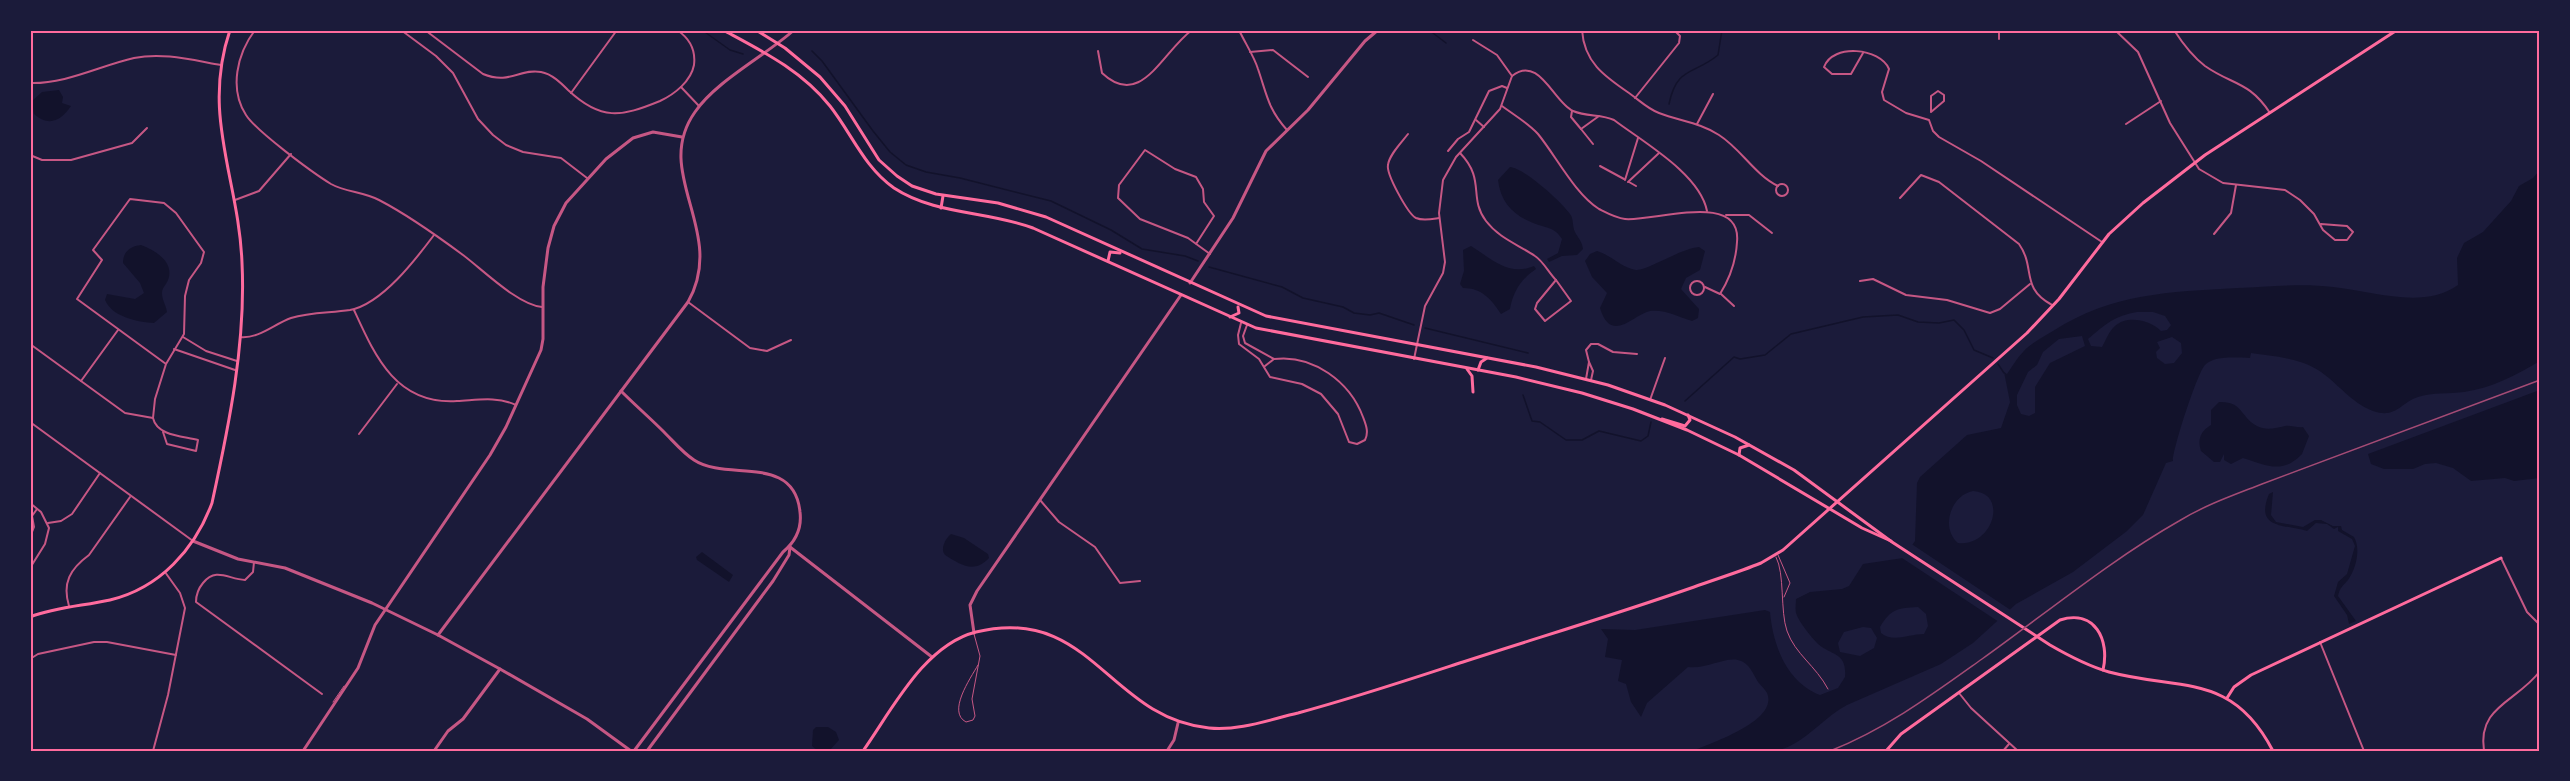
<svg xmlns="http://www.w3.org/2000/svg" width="2570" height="781" font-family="'Nunito Sans',sans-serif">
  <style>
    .water { fill: #12122b; fill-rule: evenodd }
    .pier { fill: #1b1b3a }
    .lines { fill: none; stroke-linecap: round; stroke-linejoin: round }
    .stream { stroke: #12122b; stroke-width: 1.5 }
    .service { stroke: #c65784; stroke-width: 1 }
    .minor { stroke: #c65784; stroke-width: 2 }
    .tertiary { stroke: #c65784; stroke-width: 3 }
    .secondary { stroke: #ff6b9d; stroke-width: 3 }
    .rail { stroke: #a44b75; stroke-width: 1.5 }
    .neatline { fill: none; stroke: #ff6b9d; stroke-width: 2 }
  </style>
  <rect width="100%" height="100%" fill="#1b1b3a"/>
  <g class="water">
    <path d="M59 90 63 97 62 103 71 106C61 121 49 127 34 114L32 101 42 92Z"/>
    <path d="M1510 167C1524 168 1561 201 1570 214 1574 219 1572 226 1575 232 1578 238 1582 241 1583 249L1577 255 1562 256 1549 262 1547 259 1558 253 1562 239C1556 230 1552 229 1542 226 1518 219 1501 206 1498 180Z"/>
    <path d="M2540 170V361C2516 375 2492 388 2464 392 2450 394 2432 392 2418 397 2400 403 2396 419 2373 411 2351 403 2337 382 2318 370 2299 358 2273 356 2251 353L2250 358C2237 358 2215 355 2205 365 2198 371 2172 451 2173 461L2166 463 2143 515 2127 531 2073 572 2016 604 1973 643 1941 664 1847 705C1826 716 1812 735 1790 746 1767 757 1720 751 1693 751 1711 743 1779 721 1767 693 1765 689 1761 686 1758 682 1753 674 1749 662 1738 660 1724 657 1708 669 1688 667L1647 703 1641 717 1631 702 1626 684 1618 681 1622 660 1605 657 1608 639 1601 629 1635 630 1765 610 1770 612C1773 646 1787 682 1820 695L1838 688 1845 677C1847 652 1832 656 1818 644 1811 637 1799 622 1796 613 1795 609 1796 603 1796 599L1810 592 1842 589 1849 586 1863 564 1903 558 1915 541 1917 483 1920 477 1967 435 2001 428 2010 402 2004 372 2007 374C2012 367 2017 358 2023 352 2031 343 2043 337 2053 331 2112 293 2169 292 2237 288 2269 287 2301 283 2333 287 2373 291 2423 310 2458 285L2457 258 2464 243 2483 232 2511 201 2519 186 2533 178ZM2137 312H2153L2165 316 2171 325 2167 330 2161 331C2150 320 2127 315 2115 326 2109 331 2106 340 2102 347L2091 346 2088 339C2105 324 2116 315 2137 312ZM2082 336 2085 346 2050 363 2035 387V413L2029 416 2021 414 2017 405V395L2028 372 2037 365 2043 352 2059 339ZM2172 337 2181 343 2182 353 2174 363 2165 364 2157 358 2156 352 2160 348 2157 342ZM1973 491C2009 493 1993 547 1958 543 1940 528 1951 495 1973 491ZM1918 607 1926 614 1928 626 1924 634C1909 634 1893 643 1881 633L1880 627C1891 609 1897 608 1918 607ZM1863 627 1871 628 1877 638 1874 648 1860 656 1840 652 1838 643 1844 632Z"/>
    <path d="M141 245C155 250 175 262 168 280 166 285 162 288 162 293 162 300 166 305 167 312L154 323C138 322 112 317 105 300L107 294 135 299 144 293 140 283 123 263C123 251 131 246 141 245Z"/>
    <path d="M1471 246C1491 258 1508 277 1534 266L1536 269C1521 279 1513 292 1510 309L1501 314C1491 299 1482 288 1463 288L1460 284 1464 271 1463 250Z"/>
    <path d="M1699 247 1705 251 1700 270 1686 278 1681 289 1699 309 1698 318 1692 321C1679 317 1664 309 1650 311 1634 314 1611 345 1600 308L1607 293 1592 277 1585 261 1590 254 1597 251C1611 255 1622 268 1636 270 1647 271 1679 249 1699 247Z"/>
    <path d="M2537 391 2540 394V478L2514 481 2505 478 2471 481 2453 468 2436 463 2425 464 2413 469H2384L2371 464 2368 454Z"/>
    <path d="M2219 402C2243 401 2240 417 2257 426 2266 431 2276 428 2285 426 2291 425 2297 428 2303 427L2309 436 2302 454C2282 475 2266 465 2243 458L2231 464 2224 460V454L2220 462H2214L2201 451C2197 439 2201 431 2211 425V410Z"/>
    <path d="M2273 492 2271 515 2276 522 2303 527 2315 520H2321L2333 526H2341L2342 530 2354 537C2361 549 2356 569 2348 580 2343 586 2340 587 2338 596L2356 621 2349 624 2347 615 2334 596 2338 582 2347 574 2355 546 2352 539 2338 531V527L2334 529 2327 524 2316 523 2307 531C2286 524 2254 530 2269 494Z"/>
    <path d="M951 534 964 538 988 554 989 558C974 574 961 565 945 555 940 549 945 539 951 534Z"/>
    <path d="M702 552 733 575 729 582 697 560 696 557Z"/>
    <path d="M828 727 836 732 839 740 829 751H818L812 746 813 730 816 727Z"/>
  </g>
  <path class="pier" d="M1910 543 2012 611 1999 622 1899 556Z"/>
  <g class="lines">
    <g class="stream">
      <path d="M702 30 730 50 743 54"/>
      <path d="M1429 30 1446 43"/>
      <path d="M812 51 822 61 873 131 890 152 906 165 926 172 960 178 1051 201 1111 230 1142 249 1185 256 1198 261"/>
      <path d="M1669 104C1677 66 1694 75 1718 55L1722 30"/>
      <path d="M1209 267 1282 287 1303 298 1343 307 1354 313 1370 315 1379 313 1414 325"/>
      <path d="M1425 328 1528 353"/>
      <path d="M1998 364 2004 373"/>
      <path d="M1523 395 1532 421 1540 422 1566 440H1582L1599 431 1641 441 1648 436 1651 422"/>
      <path d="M1685 401 1734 357 1740 359 1765 355 1791 334 1863 317 1898 315 1918 322 1939 323 1954 320 1964 330 1974 350 1993 358"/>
    </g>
    <g class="service">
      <path d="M2110 30 2115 32"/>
      <path d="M1778 555 1790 583 1784 597"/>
      <path d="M1776 557C1785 574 1780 611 1787 631 1795 654 1816 666 1828 689"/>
      <path d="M974 634 980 656 972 699 975 716 973 720 966 722C947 712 970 679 978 665"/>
      <path d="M333 702 344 686"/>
    </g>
    <g class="minor">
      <path d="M255 30C237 54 229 89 246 115 256 131 313 173 331 184 345 192 364 192 379 200 408 215 436 235 463 255 483 270 518 305 542 307"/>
      <path d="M401 30 436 56 453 73 478 119 493 135 506 145 523 152 561 158 587 178"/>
      <path d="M425 30 483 74C510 85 520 68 541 72 552 74 561 83 568 90 601 121 621 117 660 101 675 94 691 81 694 65 696 49 689 38 677 30"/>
      <path d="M1239 30C1245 43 1254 56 1258 69 1267 95 1268 109 1287 130"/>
      <path d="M1582 30C1584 62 1604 76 1629 93 1639 100 1648 109 1659 113 1680 121 1701 123 1719 135 1741 149 1755 175 1778 186"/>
      <path d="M2115 30 2138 52 2170 123 2199 169 2223 183 2285 190 2300 200 2314 214 2323 230 2335 240H2347L2353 232 2347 226 2321 224"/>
      <path d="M2174 30C2183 44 2192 56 2205 66 2232 85 2249 81 2270 113"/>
      <path d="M1999 39V30"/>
      <path d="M1473 40 1497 55 1512 76"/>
      <path d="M1098 51 1102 73C1141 110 1162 52 1192 30"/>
      <path d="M1250 52 1273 50 1308 77"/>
      <path d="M1863 53 1851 74H1832L1824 67C1833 43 1880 48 1889 69L1882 92 1884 100 1906 113 1929 120 1933 131 1939 137 1981 161 2102 242"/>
      <path d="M1512 76C1539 54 1554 103 1573 111 1587 117 1601 114 1614 120 1643 142 1700 174 1707 211"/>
      <path d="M30 83C66 84 99 66 134 58 163 52 192 60 221 65"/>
      <path d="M681 87 699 106"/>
      <path d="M1938 91 1944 95V101L1931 112V96Z"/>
      <path d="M571 93 617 30"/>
      <path d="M1635 98 1679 43 1680 36 1674 30"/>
      <path d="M1502 106C1514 115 1528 123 1538 134 1556 156 1575 194 1599 209 1607 213 1616 218 1625 219 1654 222 1742 190 1737 242 1736 261 1730 278 1720 294L1705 287"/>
      <path d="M1572 111 1571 117 1581 129 1599 116"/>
      <path d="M1476 120 1484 127"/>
      <path d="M1697 124 1713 94"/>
      <path d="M2126 124 2161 101"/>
      <path d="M1581 129 1593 144"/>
      <path d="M1408 134C1401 143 1389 155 1388 165 1386 174 1408 214 1416 218 1423 221 1432 219 1439 218"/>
      <path d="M1448 151 1458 139 1469 132 1489 91 1502 86 1507 88"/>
      <path d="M1460 153C1486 180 1468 197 1486 221 1499 238 1517 244 1535 256 1543 261 1549 273 1556 280"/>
      <path d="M30 155 42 160H71L132 143 147 128"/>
      <path d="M1600 166 1624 179"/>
      <path d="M1625 180 1638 138"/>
      <path d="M1628 182 1659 153"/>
      <path d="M1629 182 1636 186"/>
      <circle cx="1782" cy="190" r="6"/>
      <path d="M1900 198 1921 175 1939 182 2019 244C2036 268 2020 288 2052 305"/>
      <path d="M235 200 259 191 291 154"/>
      <path d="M1726 215H1749L1772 233"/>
      <path d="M2214 234 2231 213 2236 185"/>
      <path d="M1196 244 1214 216 1204 202 1203 189 1196 177 1175 169 1145 150 1119 185 1118 198 1140 219 1188 238 1210 254"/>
      <path d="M1556 280 1571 301 1545 321 1535 309 1537 303Z"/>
      <circle cx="1697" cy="288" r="7"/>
      <path d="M1860 281 1873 279 1906 295 1947 300 1990 313 2000 309 2030 284"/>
      <path d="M1721 294 1734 306"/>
      <path d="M688 302 750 348 767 351 791 340"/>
      <path d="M354 310C375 356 396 405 457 401 478 400 496 396 516 405"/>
      <path d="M1241 323 1238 335 1239 344 1259 359 1270 377 1302 384 1321 394 1338 414 1349 442 1357 444 1365 440C1369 432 1366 425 1363 417 1350 382 1313 354 1274 359L1265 366"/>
      <path d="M1247 325 1243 336 1245 343 1274 359"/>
      <path d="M183 337 206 351 237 361"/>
      <path d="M240 337C259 339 274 324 291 318 310 312 330 313 350 310 382 304 416 259 434 235"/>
      <path d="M30 344 125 413 153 418C157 436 183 436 198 440L196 451 167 444 163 432"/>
      <path d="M174 349 235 370"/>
      <path d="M1414 359 1425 306 1443 273 1445 262 1439 213 1443 180 1456 157 1500 109 1512 76"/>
      <path d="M1589 362 1586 350 1591 344H1598L1613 352 1637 354"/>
      <path d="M1586 379 1589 362 1593 371 1591 380"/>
      <path d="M81 381 118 330"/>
      <path d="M1650 400 1665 358"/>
      <path d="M153 418 155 399 166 364 184 334 185 296 189 280 201 263 204 252 176 213 164 203 130 199 93 250 102 260 77 299 166 364"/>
      <path d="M30 422 193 541"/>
      <path d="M359 434 397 384"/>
      <path d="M1040 500 1059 522 1095 547 1120 583 1140 581"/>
      <path d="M30 503 41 512 49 528 45 544 30 568"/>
      <path d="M48 523 61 521 72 514 100 473"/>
      <path d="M30 537 34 527 32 516 37 509"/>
      <path d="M2501 558 2527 612 2540 625"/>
      <path d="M254 562 253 572 245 580C228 579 216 567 203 583 198 589 196 594 196 602L322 694"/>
      <path d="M69 606C62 583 70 569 89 555L130 497"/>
      <path d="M2320 642 2364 751"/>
      <path d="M30 659 38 654 94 642H107L176 655"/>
      <path d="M1959 693 1971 708 2018 751"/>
      <path d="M153 751 168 695 185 608 180 593 165 572"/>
      <path d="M2003 751 2009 744"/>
      <path d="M2484 751C2477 706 2517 702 2540 671"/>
    </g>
    <g class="tertiary">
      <path d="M1190 283 1233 218 1266 151 1308 110 1365 41 1378 30"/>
      <path d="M621 391C635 405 650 418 664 432 674 442 683 453 694 460 727 482 794 453 800 512 802 528 795 542 783 552L634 751"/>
      <path d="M193 541 238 559 285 568 372 603 438 635 500 669 587 719 631 751"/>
      <path d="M790 547 932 657"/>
      <path d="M974 633 970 605 977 591 1181 295"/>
      <path d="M438 635 688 302C728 231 651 174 695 112 716 81 765 56 794 30"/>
      <path d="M303 751 358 668 375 625 490 455 506 427 541 350 543 339V287L548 248 554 226 566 203 606 159 633 138 653 132 682 137"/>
      <path d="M434 751 448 731 463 719 500 669"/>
      <path d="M647 751 773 581 789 555 790 547"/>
      <path d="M1167 751 1174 740 1178 723"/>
    </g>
    <g class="secondary">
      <path d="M723 30C762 51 801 70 830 106 852 134 864 167 894 188 935 215 988 211 1033 228L1256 328 1516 377 1582 393 1633 409 1687 430 1739 455 1862 528 1891 541"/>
      <path d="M756 30 785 48 820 77 845 106 879 160 897 176 912 186 936 194 998 203 1046 217 1266 316 1536 367 1608 385 1665 405 1735 437 1794 470 1892 542 2050 645C2069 656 2088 666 2109 672 2181 691 2232 672 2273 751"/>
      <path d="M941 208 943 196"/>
      <path d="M1108 261 1110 252 1120 253"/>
      <path d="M1230 317 1239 313 1238 307"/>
      <path d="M1467 369 1472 376 1473 392"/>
      <path d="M1478 370 1481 362 1487 358"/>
      <path d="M1662 419 1685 426 1690 420 1688 415"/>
      <path d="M1739 455 1740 448 1749 445"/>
      <path d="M30 617C56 607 83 606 110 600 160 588 195 549 212 503 229 425 246 343 242 263 239 179 201 116 230 30"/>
      <path d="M2227 698 2234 687 2251 675 2501 558"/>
      <path d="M863 751C892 710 924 645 976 632 1091 604 1108 718 1209 728 1239 731 1268 720 1298 713 1354 698 1408 680 1463 662 1540 637 1617 614 1694 587 1716 579 1739 572 1761 563L1783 550 2027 333 2059 299 2109 234 2143 203 2205 155 2397 30"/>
      <path d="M1886 751 1901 734 2060 620C2095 609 2110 640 2103 670"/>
    </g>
    <path class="rail" d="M1830 751C1886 729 1933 694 1982 659 2045 614 2112 559 2179 521 2205 505 2234 495 2262 484L2540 380"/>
  </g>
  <rect width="2570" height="781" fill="none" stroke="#1b1b3a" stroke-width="63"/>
  <rect x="32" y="32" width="2506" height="718" class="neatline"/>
</svg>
